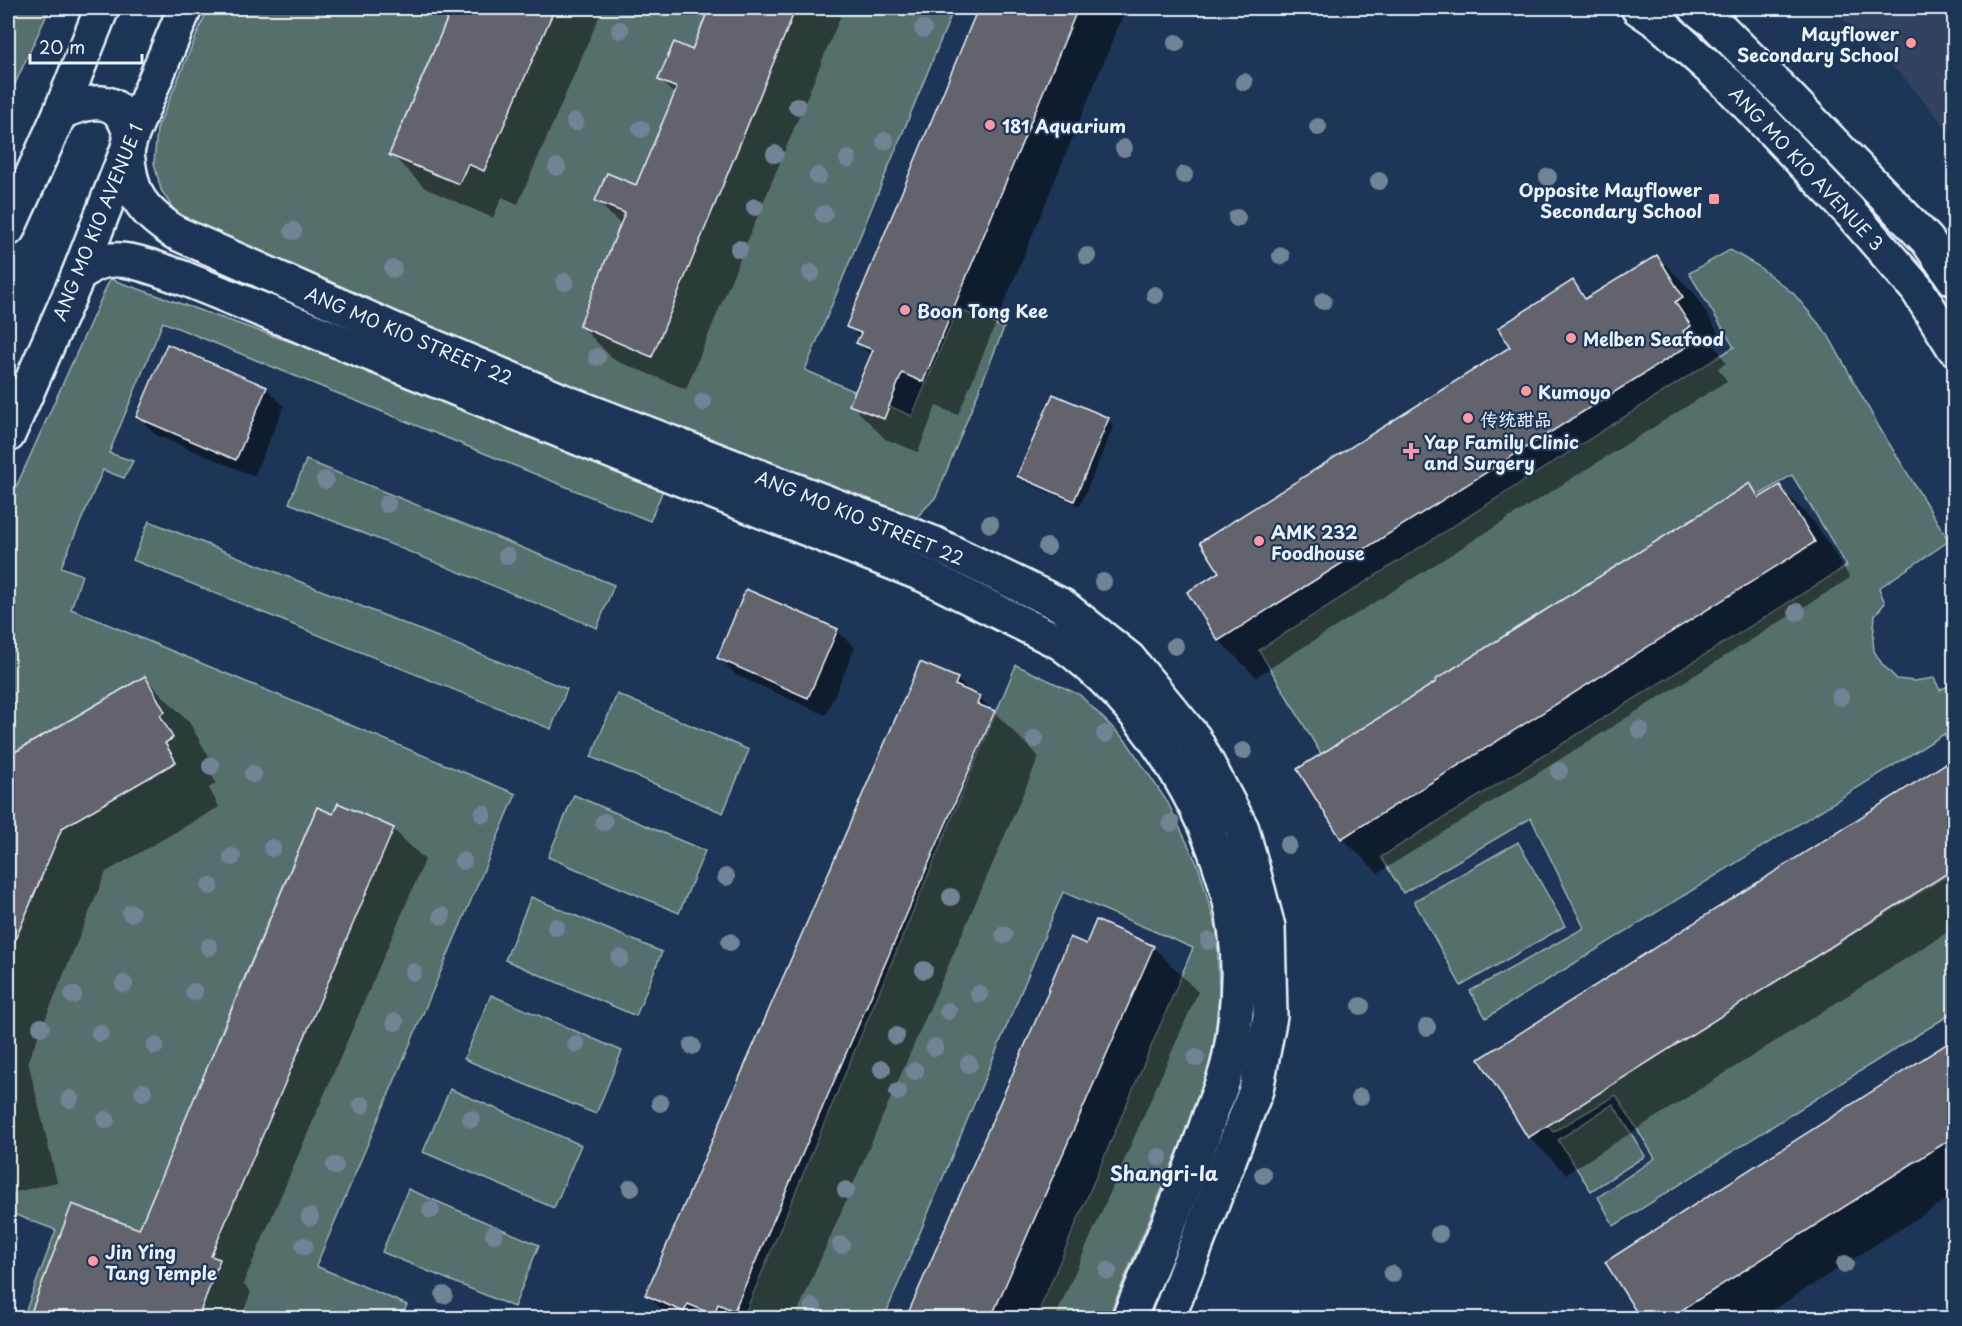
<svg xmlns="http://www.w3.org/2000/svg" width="1962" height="1326" font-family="'Playpen Sans','LXGW WenKai TC',sans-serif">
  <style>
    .built { fill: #32435e }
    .green { fill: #546f6c; stroke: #9eb0b2; stroke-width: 1.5; fill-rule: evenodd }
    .shadow { fill: #0007 }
    .building { fill: #64636d; stroke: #e8f1f8; stroke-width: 1.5 }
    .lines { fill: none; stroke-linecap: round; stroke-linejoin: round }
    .minor-casing { stroke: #e8f1f8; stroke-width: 38 }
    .major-casing { stroke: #e8f1f8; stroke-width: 38 }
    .minor { stroke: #1d3557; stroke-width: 33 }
    .major { stroke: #1d3557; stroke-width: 33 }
    .tree { fill: #708495 }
    .poi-dot { fill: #ff9aa2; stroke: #1d3557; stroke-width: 2 }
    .labels { text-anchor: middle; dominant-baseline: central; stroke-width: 4.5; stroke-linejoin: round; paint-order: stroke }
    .poi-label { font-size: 18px; font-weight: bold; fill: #e8f1f8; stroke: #1d3557; text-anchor: start }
    .street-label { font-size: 18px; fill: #e8f1f8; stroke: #1d3557 }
    .neighbourhood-label { font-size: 20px; font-weight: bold; fill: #e8f1f8; stroke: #1d3557 }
  </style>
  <rect width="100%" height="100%" fill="#1d3557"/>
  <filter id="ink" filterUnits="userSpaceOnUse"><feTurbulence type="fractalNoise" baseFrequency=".0167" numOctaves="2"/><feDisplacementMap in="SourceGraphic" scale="12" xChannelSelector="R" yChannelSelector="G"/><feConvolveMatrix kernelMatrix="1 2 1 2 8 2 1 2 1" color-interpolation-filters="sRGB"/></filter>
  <g filter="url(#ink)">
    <path class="built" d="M1832 8H1954V137L1905 79Z"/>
    <g class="green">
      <path d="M8 8H50L8 99Z"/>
      <path d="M208 8H430L429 11 447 19 389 154 436 175 441 165 468 164 484 171 555 8H709L692 50 674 43 658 79 677 88 636 185 607 173 595 201 625 213 605 262 678 293 796 8H954L805 370 912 416 958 309 1004 328 936 497 916 518 887 512 566 388 203 230 178 216 161 190 154 163 157 129Z"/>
      <path d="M1730 250 1758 266 1794 294 1828 335 1879 427 1949 541 1879 588 1885 603 1875 615 1873 640 1874 651 1882 664 1897 679 1914 681 1934 678 1940 690 1954 683V751L1944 734 1486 1018 1470 991 1584 928 1531 818 1403 893 1381 857 1847 566 1792 475 1324 759 1259 650 1734 347 1689 273Z"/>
      <path d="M110 279 305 347 663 490 650 521 163 322 109 453 133 461 124 478 103 470 61 567 82 575 71 609 516 794 316 1266 407 1305 401 1318H198L208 1290 62 1233 29 1318H23L56 1230 8 1212V1139L13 1137 8 1113V959L62 828 176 762 165 743 173 738 160 715 165 712 145 676 8 756V505ZM338 804 394 828 151 1201 209 1065 237 1045 219 1037 317 807 333 814Z"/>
      <path d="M306 460 614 585 597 628 289 503Z"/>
      <path d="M149 521 567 689 551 729 133 560Z"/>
      <path d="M1016 665 1080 695 1127 742 1168 803 1199 868 1217 931 1219 995 1214 1043 1203 1091 1108 1318H1036L1193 948 1063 892 884 1318H743Z"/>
      <path d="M617 694 749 750 723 813 591 757Z"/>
      <path d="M574 795 705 851 679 913 548 857Z"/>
      <path d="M1518 842 1565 926 1461 986 1414 901Z"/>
      <path d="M1954 871V1012L1614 1226 1598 1197 1655 1158 1616 1095 1553 1132 1547 1124Z"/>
      <path d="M531 897 662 952 636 1016 505 960Z"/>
      <path d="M491 995 622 1051 596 1114 464 1059Z"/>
      <path d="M450 1089 581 1145 554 1208 423 1152Z"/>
      <path d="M1613 1104 1645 1156 1591 1191 1558 1140Z"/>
      <path d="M408 1189 539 1245 514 1307 382 1252Z"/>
    </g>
    <g class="shadow">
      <path d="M454 8H603L518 204 502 197 493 218 425 188 391 154Z"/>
      <path d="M711 8H844L686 389 614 360 581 326 621 225 597 201 637 187 675 95 660 80 693 52Z"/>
      <path d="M980 8H1126L958 415 936 406 918 452 885 439 851 404 872 357 858 343 860 338 848 326Z"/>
      <path d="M1657 256 1694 293 1719 334 1711 339 1726 363 1718 368 1727 381 1256 677 1219 640 1190 592 1221 572 1512 348 1572 282 1589 299Z"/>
      <path d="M266 388 284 406 254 476 156 435 138 417Z"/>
      <path d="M1053 396 1108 420 1114 425 1080 506 1025 482 1019 476Z"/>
      <path d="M1750 485 1762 497 1780 487 1815 523 1850 578 1378 873 1342 838Z"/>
      <path d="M837 631 855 648 826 715 736 675 718 657Z"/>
      <path d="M145 678 189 722 209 757 204 760 216 783 209 788 219 807 106 872 28 1061 57 1182 8 1194V758Z"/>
      <path d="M957 679 972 694 979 697 1039 757 795 1318H671L647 1295Z"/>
      <path d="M1948 764 1954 770V928L1566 1174 1529 1137 1481 1060Z"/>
      <path d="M393 829 425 860 243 1284 251 1292 241 1318H30L73 1206 140 1231Z"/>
      <path d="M1086 946 1153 947 1198 992 1055 1318H907L1004 1100Z"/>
      <path d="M1954 1041V1195L1760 1318H1644L1638 1312 1607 1262Z"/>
    </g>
    <g class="building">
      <path d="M452 8H555L484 171 468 164 459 184 389 155Z"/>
      <path d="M709 8H796L652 357 579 326 625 213 595 201 607 173 636 185 677 88 658 80 674 42 692 50Z"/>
      <path d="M978 8H1078L923 382 902 373 884 419 849 405 873 350 856 343 861 333 846 327Z"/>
      <path d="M1657 255 1683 297 1675 302 1691 326 1683 331 1691 344 1218 641 1187 592 1219 572 1200 542 1510 347 1498 328 1573 280 1585 299Z"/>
      <path d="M167 344 267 387 236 460 136 417Z"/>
      <path d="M1053 394 1109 418 1074 501 1017 476Z"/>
      <path d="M1750 483 1759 498 1780 485 1815 542 1341 839 1297 769 1436 682 1435 680 1523 624Z"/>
      <path d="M746 589 838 629 808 698 717 658Z"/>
      <path d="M920 662 958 678 955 685 980 696 977 704 995 711 734 1311 718 1304 714 1315 688 1304 684 1312 645 1295Z"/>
      <path d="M145 676 165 712 160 715 173 738 165 743 176 762 62 828 8 957V756Z"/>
      <path d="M1954 758V869L1528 1138 1479 1059Z"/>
      <path d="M338 803 394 828 211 1256 220 1259 198 1318H29L72 1204 139 1229 317 807 333 814Z"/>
      <path d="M1096 920 1154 946 991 1318H906L1049 990H1048L1070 937 1086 944Z"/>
      <path d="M1954 1039V1137L1671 1317 1637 1313 1605 1262Z"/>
    </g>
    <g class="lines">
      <g class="minor-casing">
        <g id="minor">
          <path d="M127 151C131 194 138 207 174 232L397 331 565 402 935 544 1061 605 1129 659 1194 738 1242 829 1268 927 1270 1016 1256 1090 1168 1318"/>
          <path d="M78 276C83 272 88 267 93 265 121 251 156 269 183 278L640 463 924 575 1061 643C1141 700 1206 802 1229 897 1242 947 1240 1004 1230 1055 1227 1075 1217 1096 1210 1115 1187 1184 1157 1251 1129 1318"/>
        </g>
      </g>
      <g class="major-casing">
        <g id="major">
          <path d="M1638 8 1660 23 1728 84 1850 212 1917 289 1954 348"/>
          <path d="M1696 8 1714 22 1772 80 1927 240 1954 279"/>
          <path d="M60 113C80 104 111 93 124 119 127 124 129 131 131 137"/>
          <path d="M8 229 60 113 102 8"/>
          <path d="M8 435 78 276 127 151 131 137 185 8"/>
        </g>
      </g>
      <use href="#minor" class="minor"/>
      <use href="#major" class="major"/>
    </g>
    <g class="tree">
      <circle cx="923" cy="29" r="9"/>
      <circle cx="620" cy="30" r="9"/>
      <circle cx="1176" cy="43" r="9"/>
      <circle cx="1244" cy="82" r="9"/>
      <circle cx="797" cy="106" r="9"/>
      <circle cx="575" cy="122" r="9"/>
      <circle cx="1318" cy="127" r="9"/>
      <circle cx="641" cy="129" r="9"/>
      <circle cx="885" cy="141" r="9"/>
      <circle cx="1124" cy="148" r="9"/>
      <circle cx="775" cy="154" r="9"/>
      <circle cx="848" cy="159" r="9"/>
      <circle cx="557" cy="167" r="9"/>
      <circle cx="1184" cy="175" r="9"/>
      <circle cx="818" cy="176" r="9"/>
      <circle cx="1548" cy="177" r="9"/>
      <circle cx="1379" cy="181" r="9"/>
      <circle cx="755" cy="207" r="9"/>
      <circle cx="824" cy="214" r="9"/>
      <circle cx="1237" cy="218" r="9"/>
      <circle cx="293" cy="231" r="9"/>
      <circle cx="739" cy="249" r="9"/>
      <circle cx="1087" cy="256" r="9"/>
      <circle cx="1281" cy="256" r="9"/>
      <circle cx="393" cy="269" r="9"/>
      <circle cx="811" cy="273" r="9"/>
      <circle cx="565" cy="282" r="9"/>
      <circle cx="1155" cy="295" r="9"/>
      <circle cx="1323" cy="301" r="9"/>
      <circle cx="597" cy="357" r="9"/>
      <circle cx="703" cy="402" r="9"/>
      <circle cx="325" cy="480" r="9"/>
      <circle cx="387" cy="504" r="9"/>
      <circle cx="990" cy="524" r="9"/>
      <circle cx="1047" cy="547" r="9"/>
      <circle cx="507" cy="556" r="9"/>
      <circle cx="1103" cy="582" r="9"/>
      <circle cx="1797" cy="612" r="9"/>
      <circle cx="1175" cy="646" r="9"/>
      <circle cx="1840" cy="697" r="9"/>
      <circle cx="1640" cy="730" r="9"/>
      <circle cx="1105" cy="734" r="9"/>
      <circle cx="1035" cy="739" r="9"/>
      <circle cx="1243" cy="751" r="9"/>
      <circle cx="211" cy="766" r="9"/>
      <circle cx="1559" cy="771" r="9"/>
      <circle cx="253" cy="774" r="9"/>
      <circle cx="483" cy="814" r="9"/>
      <circle cx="604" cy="822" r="9"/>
      <circle cx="1171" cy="823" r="9"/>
      <circle cx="1288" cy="845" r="9"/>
      <circle cx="272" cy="848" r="9"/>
      <circle cx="232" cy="857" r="9"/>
      <circle cx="463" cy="861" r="9"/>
      <circle cx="726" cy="877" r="9"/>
      <circle cx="210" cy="886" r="9"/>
      <circle cx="951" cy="897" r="9"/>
      <circle cx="131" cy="913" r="9"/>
      <circle cx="442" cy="916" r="9"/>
      <circle cx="556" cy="927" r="9"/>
      <circle cx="1004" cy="935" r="9"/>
      <circle cx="1209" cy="941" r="9"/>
      <circle cx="730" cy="942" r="9"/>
      <circle cx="209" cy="947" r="9"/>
      <circle cx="620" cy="958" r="9"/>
      <circle cx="924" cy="970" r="9"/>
      <circle cx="413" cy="972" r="9"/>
      <circle cx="124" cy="984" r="9"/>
      <circle cx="194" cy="992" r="9"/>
      <circle cx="979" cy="994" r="9"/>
      <circle cx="73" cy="995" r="9"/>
      <circle cx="1361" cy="1006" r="9"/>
      <circle cx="948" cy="1011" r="9"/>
      <circle cx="395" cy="1022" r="9"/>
      <circle cx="41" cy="1027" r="9"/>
      <circle cx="1427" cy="1027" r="9"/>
      <circle cx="100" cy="1033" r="9"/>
      <circle cx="896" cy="1036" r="9"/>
      <circle cx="576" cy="1044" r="9"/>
      <circle cx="155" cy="1046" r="9"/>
      <circle cx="692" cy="1046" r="9"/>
      <circle cx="935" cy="1047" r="9"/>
      <circle cx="1196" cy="1058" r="9"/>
      <circle cx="969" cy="1064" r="9"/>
      <circle cx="882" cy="1069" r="9"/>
      <circle cx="915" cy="1071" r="9"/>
      <circle cx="143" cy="1092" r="9"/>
      <circle cx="898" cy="1092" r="9"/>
      <circle cx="1360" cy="1097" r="9"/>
      <circle cx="70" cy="1099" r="9"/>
      <circle cx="660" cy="1103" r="9"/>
      <circle cx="362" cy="1105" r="9"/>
      <circle cx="471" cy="1119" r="9"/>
      <circle cx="106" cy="1120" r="9"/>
      <circle cx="1159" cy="1157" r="9"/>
      <circle cx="335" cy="1166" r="9"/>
      <circle cx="1263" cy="1175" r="9"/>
      <circle cx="631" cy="1188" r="9"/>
      <circle cx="846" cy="1190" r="9"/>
      <circle cx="431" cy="1210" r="9"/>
      <circle cx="310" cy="1217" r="9"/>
      <circle cx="494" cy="1234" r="9"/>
      <circle cx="1439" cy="1234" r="9"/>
      <circle cx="841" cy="1245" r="9"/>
      <circle cx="304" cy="1246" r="9"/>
      <circle cx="1845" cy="1264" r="9"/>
      <circle cx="1108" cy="1271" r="9"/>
      <circle cx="1392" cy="1274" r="9"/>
      <circle cx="444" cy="1295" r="9"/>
      <circle cx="813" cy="1307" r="9"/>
    </g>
  </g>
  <g class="poi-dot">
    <circle cx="1911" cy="43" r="6"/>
    <circle cx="990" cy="125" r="6"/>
    <rect x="1708" y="193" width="12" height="12" rx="3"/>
    <circle cx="905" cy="310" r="6"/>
    <circle cx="1571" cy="338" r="6"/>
    <circle cx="1526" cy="391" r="6"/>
    <circle cx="1468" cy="418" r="6"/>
    <path d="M1408 442h6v6h6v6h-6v6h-6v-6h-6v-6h6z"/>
    <circle cx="1259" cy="541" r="6"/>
    <circle cx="93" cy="1261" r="6"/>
  </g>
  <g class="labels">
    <g class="poi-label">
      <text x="1899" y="33" text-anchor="end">Mayflower<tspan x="1899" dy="21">Secondary School</tspan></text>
      <text x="1002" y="125">181 Aquarium</text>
      <text x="1702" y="189" text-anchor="end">Opposite Mayflower<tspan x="1702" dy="21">Secondary School</tspan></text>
      <text x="917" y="310">Boon Tong Kee</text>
      <text x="1583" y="338">Melben Seafood</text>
      <text x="1538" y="391">Kumoyo</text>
      <text x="1480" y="418">传统甜品</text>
      <text x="1424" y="441">Yap Family Clinic<tspan x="1424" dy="21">and Surgery</tspan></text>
      <text x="1271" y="531">AMK 232<tspan x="1271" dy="21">Foodhouse</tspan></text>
      <text x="105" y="1251">Jin Ying<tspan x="105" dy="21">Tang Temple</tspan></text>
    </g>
    <g class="street-label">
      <text transform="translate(1807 168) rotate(47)">ANG MO KIO AVENUE 3</text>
      <text transform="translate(97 222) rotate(-68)">ANG MO KIO AVENUE 1</text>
      <text transform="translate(409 335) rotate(23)">ANG MO KIO STREET 22</text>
      <text transform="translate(860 517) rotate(22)">ANG MO KIO STREET 22</text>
    </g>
    <g class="neighbourhood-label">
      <text x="1164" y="1173">Shangri-la</text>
    </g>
  </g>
  <rect width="1962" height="1326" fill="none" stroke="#1d3557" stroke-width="30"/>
  <rect x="15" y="15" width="1932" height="1296" fill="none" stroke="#e8f1f8" stroke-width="2" filter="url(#ink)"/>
  <path d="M30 54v9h112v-9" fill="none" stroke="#e8f1f8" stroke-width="3"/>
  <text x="39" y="54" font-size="18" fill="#e8f1f8" stroke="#1d3557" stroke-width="4.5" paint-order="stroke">20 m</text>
</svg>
